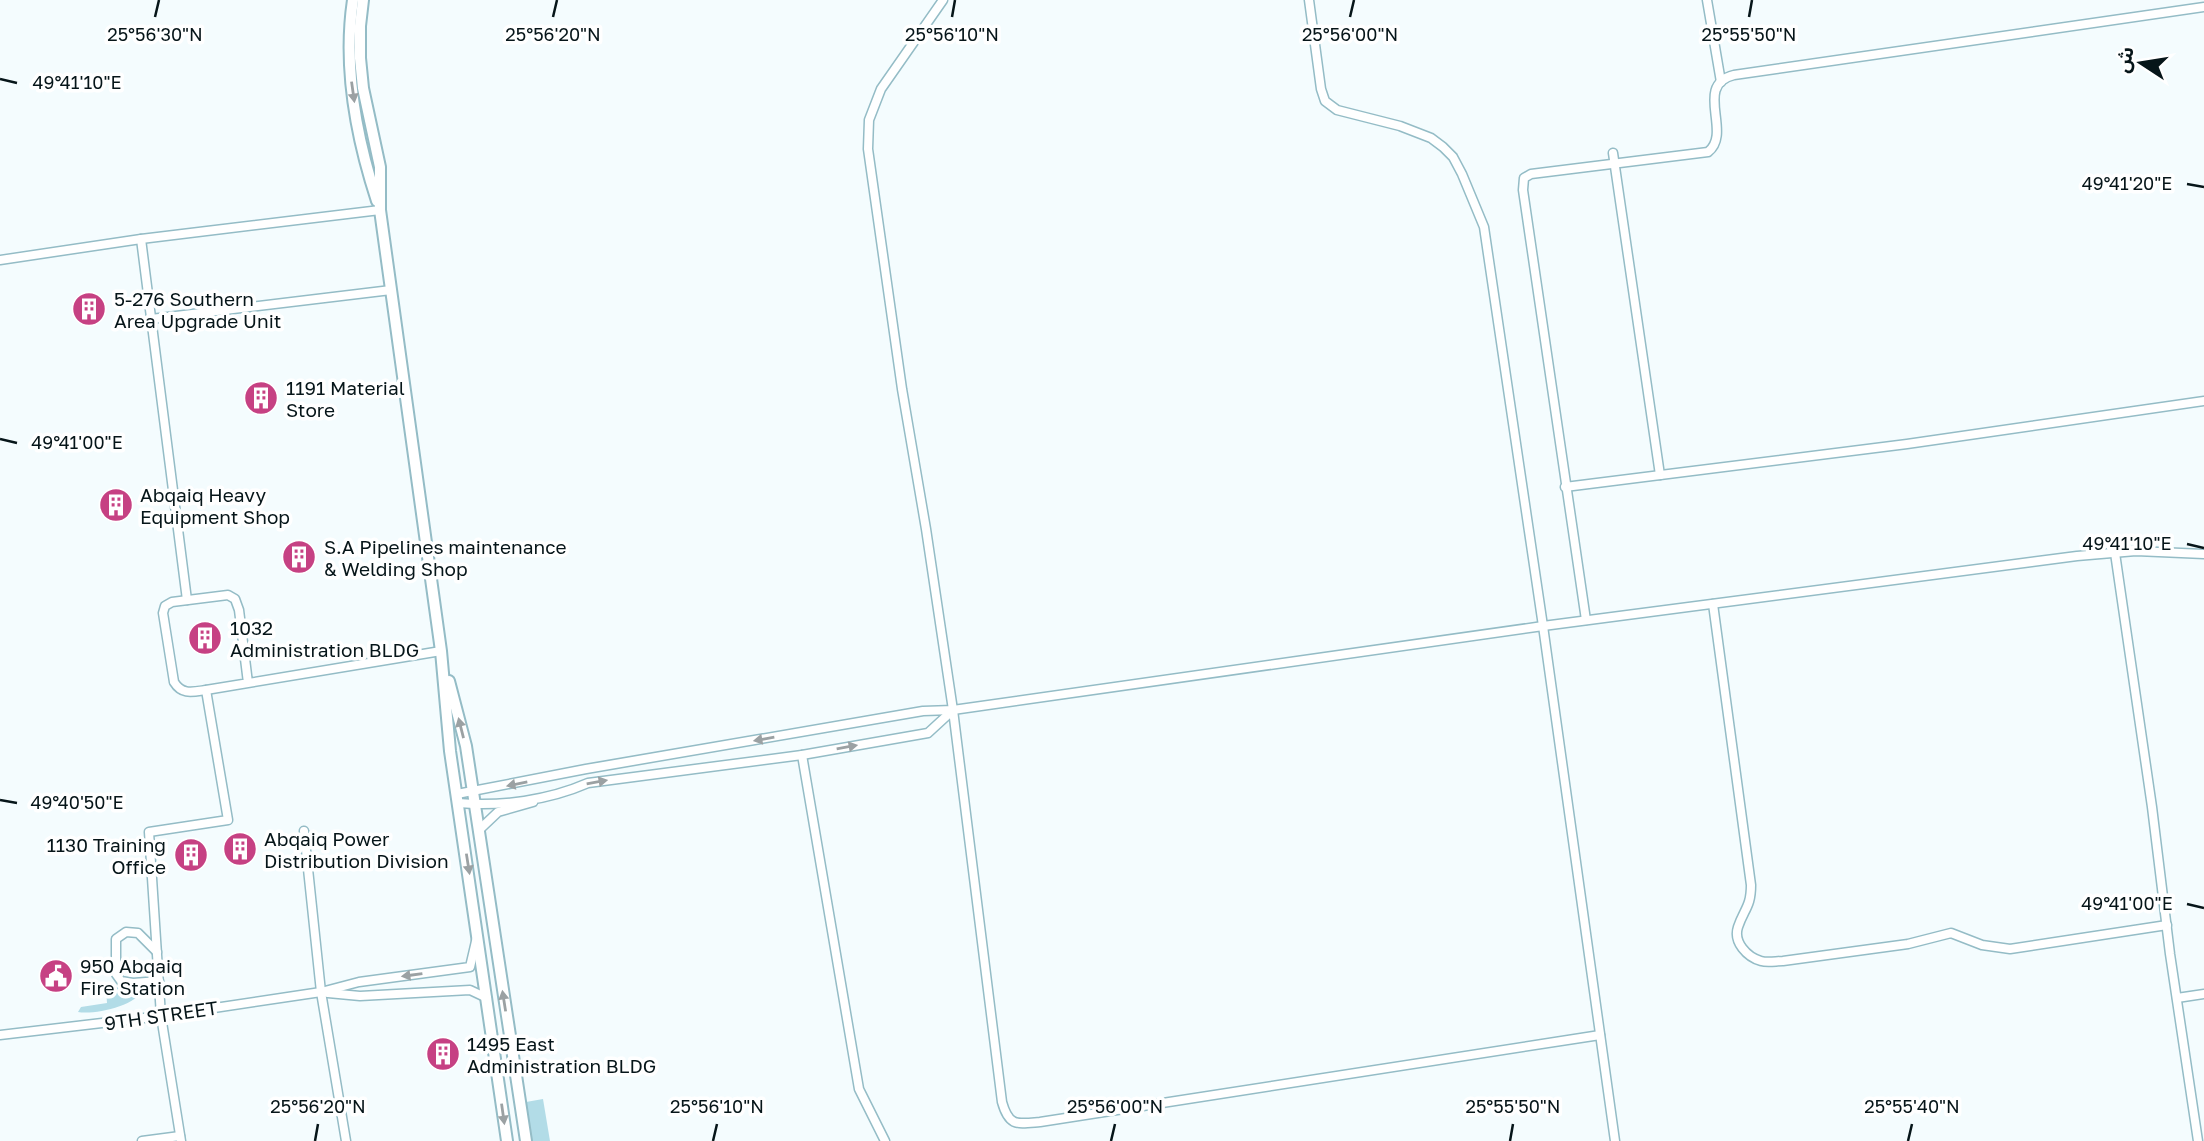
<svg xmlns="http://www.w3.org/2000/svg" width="2204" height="1141" font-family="'Golos Text','Noto Sans Arabic',sans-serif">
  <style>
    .green { fill: #b2dce7 }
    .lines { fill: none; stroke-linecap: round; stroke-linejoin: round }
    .street-casing { stroke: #94bcc6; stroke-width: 11 }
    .secondary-casing { stroke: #94bcc6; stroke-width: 14 }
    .street { stroke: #fff; stroke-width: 8 }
    .secondary { stroke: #fff; stroke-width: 10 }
    .oneway { fill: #9ba1a3 }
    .ticks { fill: none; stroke: #061519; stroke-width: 2.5 }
    .labels { text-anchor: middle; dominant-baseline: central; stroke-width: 7; stroke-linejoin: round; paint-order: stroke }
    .poi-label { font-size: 19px; fill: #061519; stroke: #fff; text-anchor: start }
    .street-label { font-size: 19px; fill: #061519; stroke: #fff }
    .ticks-label { font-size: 18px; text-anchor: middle; fill: #061519; stroke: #fff; stroke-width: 7; stroke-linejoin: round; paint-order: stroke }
  </style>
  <rect width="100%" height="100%" fill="#f4fcfe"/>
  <g class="green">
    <path d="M140 986 142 989C138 1006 94 1015 78 1012L81 1007 107 1003 106 988Z"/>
    <path d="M543 1099 550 1141H532L526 1102Z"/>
  </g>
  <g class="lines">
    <g class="street-casing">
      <g id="street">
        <path d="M943 0 881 89 869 120 868 149 902 389 926 529 953 710 1002 1102C1009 1127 1017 1124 1040 1122L1600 1035"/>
        <path d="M1309 0 1321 89 1325 101 1337 110 1400 126 1431 138 1443 147 1453 157 1462 174 1484 227 1543 626 1615 1141"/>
        <path d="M1707 0 1721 82"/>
        <path d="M1613 153 1660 475"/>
        <path d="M141 239 187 600"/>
        <path d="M0 260 141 239 380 210"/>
        <path d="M151 319 391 290"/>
        <path d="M1565 487 1907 444 2204 401"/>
        <path d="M2115 553 2152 807 2170 954 2198 1141"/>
        <path d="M1713 604 1751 885C1751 907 1744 909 1738 927 1733 942 1747 957 1761 961 1768 963 1776 961 1783 961L1908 944 1951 933 1982 945 2010 949 2167 925"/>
        <path d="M1586 620 1523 190 1524 178 1531 174 1708 152C1733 133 1693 85 1734 75L2204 7"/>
        <path d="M248 683 239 610 235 599 228 595 172 602 165 606 163 613 174 682C182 695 192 692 206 690L441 651"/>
        <path d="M802 755 859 1089 885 1141"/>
        <path d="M457 794 586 769 923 711 953 710 1543 626 2077 556 2136 551 2204 554"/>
        <path d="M458 803C501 807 549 800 588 783L802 755 928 733 953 710"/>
        <path d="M479 830 498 812 533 802"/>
        <path d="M304 831 321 992 346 1141"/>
        <path d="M157 952 138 933 126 932 116 939V974L121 981 133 983 159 981"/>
        <path d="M328 993 360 996 470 990 487 998"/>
        <path d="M2177 998 2204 994"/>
        <path d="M0 1035 161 1016 321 992 359 982 470 967 477 937"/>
        <path d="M142 1141 180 1136"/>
        <path d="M181 1141 161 1016 149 832 228 820 206 690"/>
      </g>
    </g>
    <g class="secondary-casing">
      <g id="secondary">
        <path d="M353 0C343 67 356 137 377 201"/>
        <path d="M363 0 360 26V58L363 88 380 167V210L441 651 450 751 507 1141"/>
        <path d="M449 681 466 746 526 1141"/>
      </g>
    </g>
    <use href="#street" class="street"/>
    <use href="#secondary" class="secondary"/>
  </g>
  <defs><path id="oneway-solid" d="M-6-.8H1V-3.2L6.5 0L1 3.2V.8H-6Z" transform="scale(1.75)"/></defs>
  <g class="oneway">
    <use href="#oneway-solid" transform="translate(353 92) rotate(82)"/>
    <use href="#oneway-solid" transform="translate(461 728) rotate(-104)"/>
    <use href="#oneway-solid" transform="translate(764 739) rotate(170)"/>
    <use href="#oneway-solid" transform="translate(847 747) rotate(-10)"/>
    <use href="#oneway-solid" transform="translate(597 782) rotate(-10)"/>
    <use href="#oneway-solid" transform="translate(517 784) rotate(169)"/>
    <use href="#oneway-solid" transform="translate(468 864) rotate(81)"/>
    <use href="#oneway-solid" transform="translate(412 975) rotate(172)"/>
    <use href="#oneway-solid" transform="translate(504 1001) rotate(-99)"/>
    <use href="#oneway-solid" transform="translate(503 1114) rotate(82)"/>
  </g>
  <path class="ticks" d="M155 17 159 0M553 17 557 0M952 17 955 0M1350 17 1354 0M1749 17 1752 0M0 79 17 83M2187 184 2204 187M0 439 17 443M2187 544 2204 548M0 800 17 803M2187 904 2204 908M315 1141 318 1124M713 1141 717 1124M1111 1141 1115 1124M1510 1141 1513 1124M1908 1141 1912 1124"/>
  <defs>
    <g id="building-disc" transform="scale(1.75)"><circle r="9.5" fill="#c64183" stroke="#fff"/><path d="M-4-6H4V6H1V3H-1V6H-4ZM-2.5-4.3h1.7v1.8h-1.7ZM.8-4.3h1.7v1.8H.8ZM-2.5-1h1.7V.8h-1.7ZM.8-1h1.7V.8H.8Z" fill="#fff"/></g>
    <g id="civic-disc" transform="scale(1.75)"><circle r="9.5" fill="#c64183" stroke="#fff"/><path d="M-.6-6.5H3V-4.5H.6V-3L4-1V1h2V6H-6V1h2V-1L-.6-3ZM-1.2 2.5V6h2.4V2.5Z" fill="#fff"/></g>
  </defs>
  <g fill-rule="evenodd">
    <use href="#building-disc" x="89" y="309"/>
    <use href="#building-disc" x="261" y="398"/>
    <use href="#building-disc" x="116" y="505"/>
    <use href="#building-disc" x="299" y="557"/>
    <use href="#building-disc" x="205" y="638"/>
    <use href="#building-disc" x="240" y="849"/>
    <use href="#building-disc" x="191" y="855"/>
    <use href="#civic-disc" x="56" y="976"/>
    <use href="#building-disc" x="443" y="1054"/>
  </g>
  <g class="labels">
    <g class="poi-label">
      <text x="114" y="298">5-276 Southern<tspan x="114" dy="22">Area Upgrade Unit</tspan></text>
      <text x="286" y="387">1191 Material<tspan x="286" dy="22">Store</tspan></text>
      <text x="140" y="494">Abqaiq Heavy<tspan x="140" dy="22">Equipment Shop</tspan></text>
      <text x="324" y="546">S.A Pipelines maintenance<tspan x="324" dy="22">&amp; Welding Shop</tspan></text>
      <text x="230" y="627">1032<tspan x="230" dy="22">Administration BLDG</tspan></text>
      <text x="264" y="838">Abqaiq Power<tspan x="264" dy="22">Distribution Division</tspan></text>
      <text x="166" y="844" text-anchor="end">1130 Training<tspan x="166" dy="22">Office</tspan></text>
      <text x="80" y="965">950 Abqaiq<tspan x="80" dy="22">Fire Station</tspan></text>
      <text x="467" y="1043">1495 East<tspan x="467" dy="22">Administration BLDG</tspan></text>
    </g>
    <g class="street-label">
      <text transform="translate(161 1015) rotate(-8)">9TH STREET</text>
    </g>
  </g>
  <g class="ticks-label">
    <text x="155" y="41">25°56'30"N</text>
    <text x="553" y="41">25°56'20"N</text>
    <text x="952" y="41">25°56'10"N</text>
    <text x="1350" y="41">25°56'00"N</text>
    <text x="1749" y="41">25°55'50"N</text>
    <text x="77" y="89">49°41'10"E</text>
    <text x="2127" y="190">49°41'20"E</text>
    <text x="77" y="449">49°41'00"E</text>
    <text x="2127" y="550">49°41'10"E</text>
    <text x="77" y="809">49°40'50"E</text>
    <text x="2127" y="910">49°41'00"E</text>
    <text x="318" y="1113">25°56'20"N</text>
    <text x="717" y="1113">25°56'10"N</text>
    <text x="1115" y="1113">25°56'00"N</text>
    <text x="1513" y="1113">25°55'50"N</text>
    <text x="1912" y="1113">25°55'40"N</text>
  </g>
  <g transform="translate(2141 63) rotate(282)" stroke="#ffffff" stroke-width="5" paint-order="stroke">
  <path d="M0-5L12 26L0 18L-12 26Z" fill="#061519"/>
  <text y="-10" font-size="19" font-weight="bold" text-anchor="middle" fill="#061519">ش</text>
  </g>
</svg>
